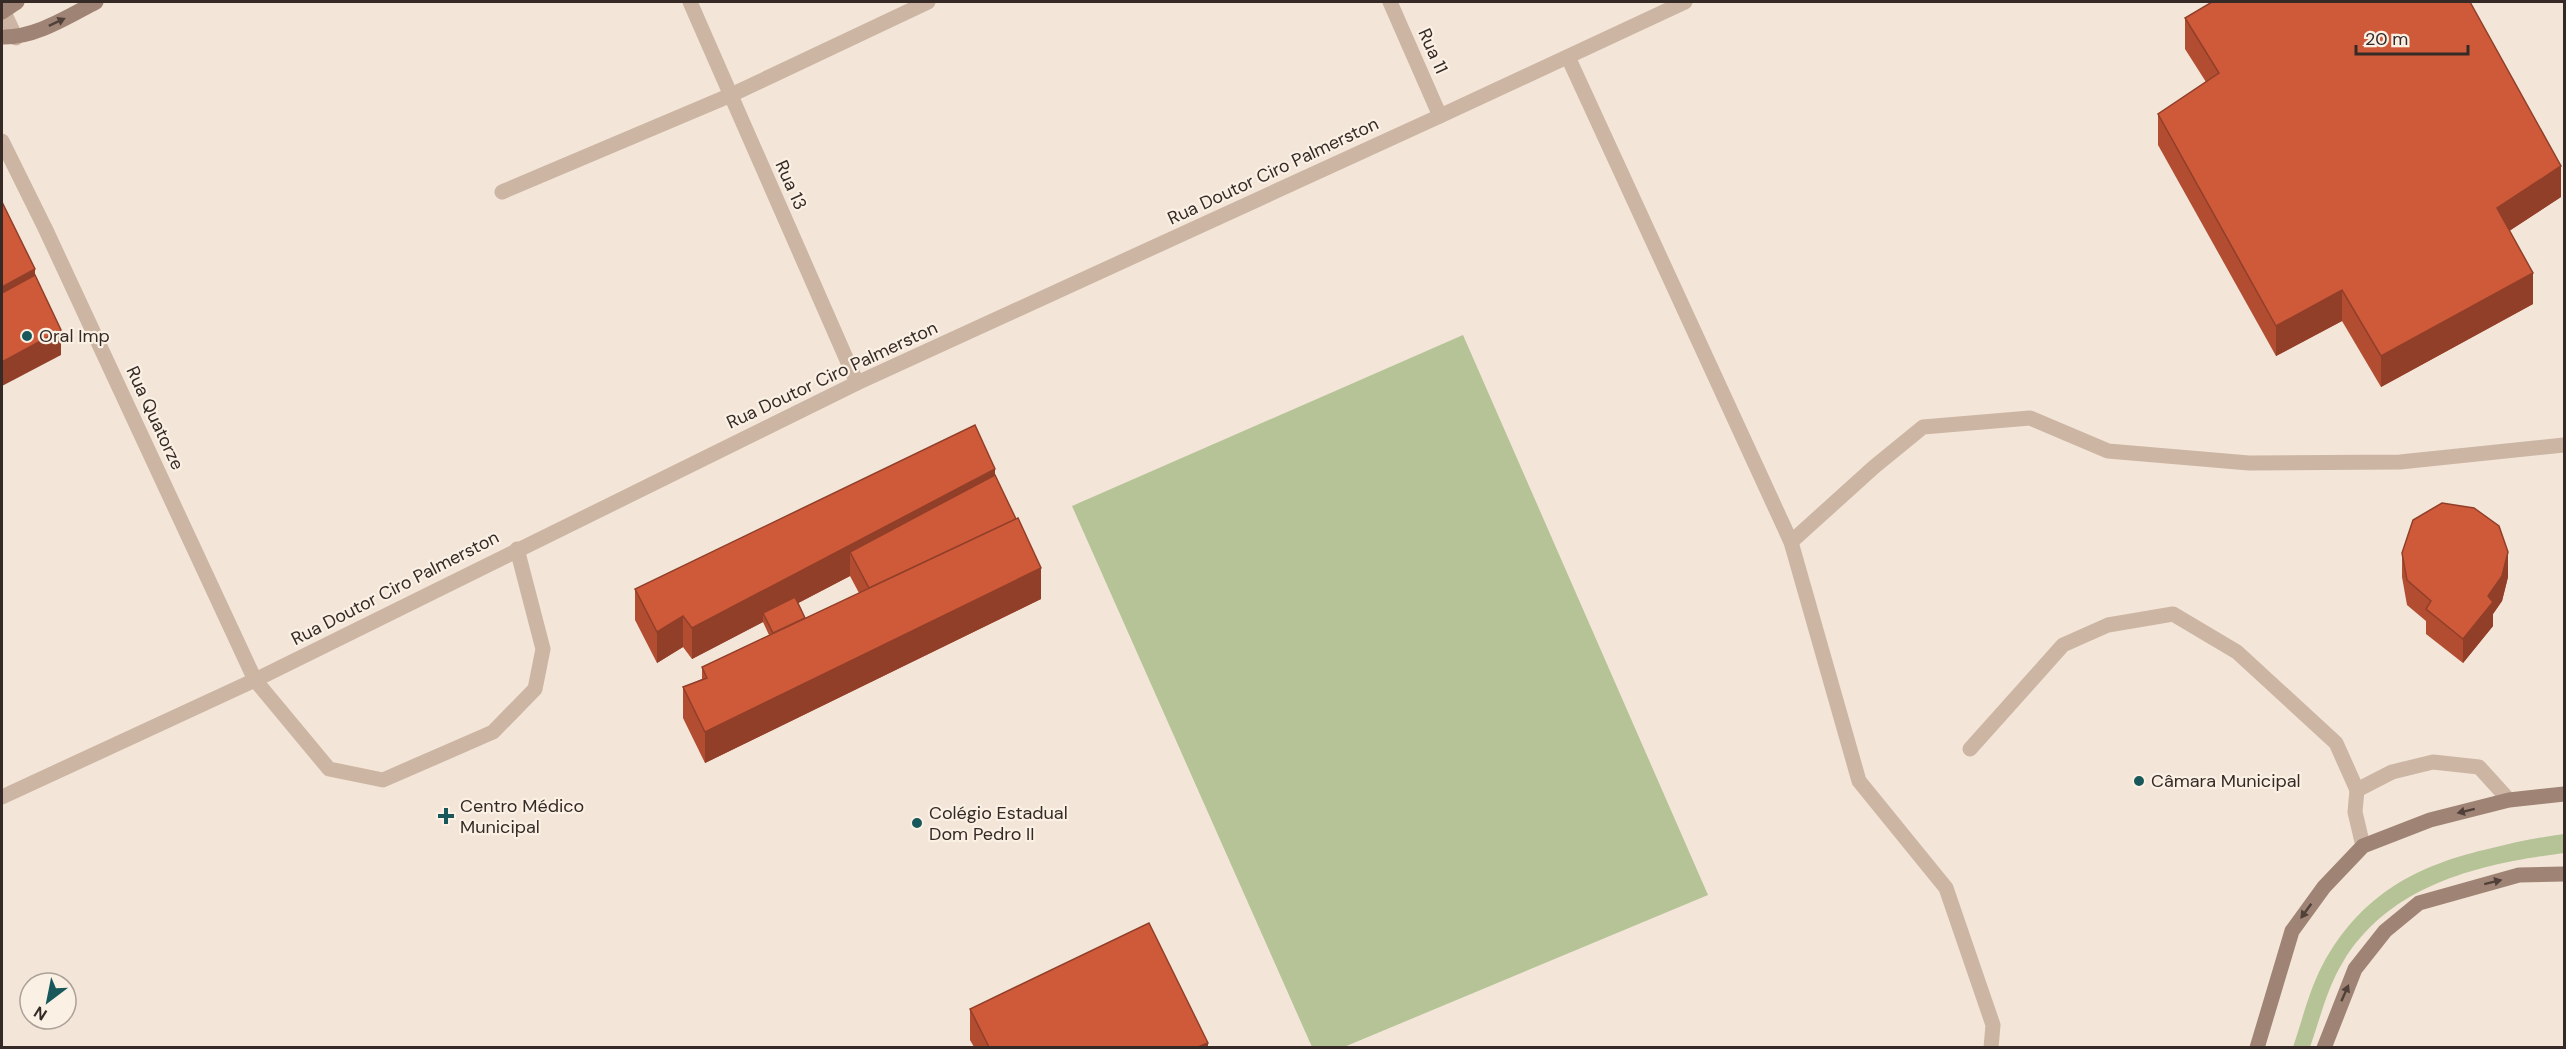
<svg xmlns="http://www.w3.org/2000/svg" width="2566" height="1049" font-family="'DM Sans',sans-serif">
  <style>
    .green { fill: #b5c397 }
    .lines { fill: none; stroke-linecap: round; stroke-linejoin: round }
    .lane { stroke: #ccb5a3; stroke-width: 15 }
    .street { stroke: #ccb5a3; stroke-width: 15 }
    .secondary { stroke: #9f8374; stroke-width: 15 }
    .wall { fill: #b24d32; fill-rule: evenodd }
    .shaded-wall { fill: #913f29 }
    .building { fill: #cf5a3a; stroke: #913f29; stroke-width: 1.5 }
    .oneway { fill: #50403a }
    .poi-dot { fill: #18585a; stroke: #faf0e4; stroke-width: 2 }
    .labels { text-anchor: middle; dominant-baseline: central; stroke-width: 4.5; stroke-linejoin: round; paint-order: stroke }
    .street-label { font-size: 18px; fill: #362a26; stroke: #faf0e4 }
    .poi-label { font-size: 18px; fill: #362a26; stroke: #faf0e4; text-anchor: start }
  </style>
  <rect width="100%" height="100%" fill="#f3e5d8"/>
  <g class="green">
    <path d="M1463 335 1708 895 1344 1047H1312L1072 506Z"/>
    <path d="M2564 834V853C2480 864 2390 884 2343 962 2327 988 2320 1019 2310 1047H2293C2302 1021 2309 991 2322 966 2360 895 2416 865 2492 848 2516 842 2540 837 2564 834Z"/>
  </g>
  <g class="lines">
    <g class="lane">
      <path d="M1568 57 1791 542 1859 781 1946 888 1993 1025 1991 1048"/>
      <path d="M502 192 731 95 928 2"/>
      <path d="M1791 542 1874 467 1923 427 2030 418 2108 451 2249 463 2400 462 2564 445"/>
      <path d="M255 680 329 769 383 780 493 732 535 689 543 649 517 549"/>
      <path d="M1970 749 2063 645 2108 625 2173 614 2237 652 2336 743 2357 790"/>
    </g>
    <g class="street">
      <path d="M690 2 857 383"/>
      <path d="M1390 2 1440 116"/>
      <path d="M2 8 16 38"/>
      <path d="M2 141 45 228 255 680"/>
      <path d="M2 797 255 680 857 383 1440 116 1685 2"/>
      <path d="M2363 846 2355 812 2357 790 2392 772 2433 762 2479 767 2509 800"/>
    </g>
    <g class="secondary">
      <path d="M2 12 17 2"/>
      <path d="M2 37C35 38 67 17 96 2"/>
      <path d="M2257 1048 2292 931 2324 887 2363 846 2430 820 2509 800 2564 794"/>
      <path d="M2324 1048 2355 969 2385 931 2419 903 2519 875 2564 874"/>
    </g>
  </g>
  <g class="wall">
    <path d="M2185 18 2561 197 2509 231 2533 304 2381 387 2342 321 2276 356 2158 145V114L2206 82 2185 49Z"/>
    <path d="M995 475 1041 599 705 763 683 718V687L702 679V667L769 635 763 622 692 659 683 647 657 663 635 620V589ZM850 576 859 593 805 618 798 603Z"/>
    <path d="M2402 553 2508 577 2502 601 2493 614V626L2463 663 2426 634V621L2407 605 2402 577Z"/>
    <path d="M970 1009 1208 1047H974L970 1040Z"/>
  </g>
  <g class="shaded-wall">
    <path d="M2561 166V197L2497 239V208Z"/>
    <path d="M35 269V300L2 318V287Z"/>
    <path d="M2533 273V304L2381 387V356Z"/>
    <path d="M2342 290V321L2276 356V326Z"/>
    <path d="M61 330V355L2 386V362Z"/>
    <path d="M995 469V500L850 552V576L766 620 763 613V622L692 659V628Z"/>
    <path d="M2508 552V577L2502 601 2493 614V626L2463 663V639L2488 596Z"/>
    <path d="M1041 568V599L705 763V732Z"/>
    <path d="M683 616V647L657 663V632Z"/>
    <path d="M1208 1043V1047H1198Z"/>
  </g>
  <g class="building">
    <path d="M2212 2H2470L2561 166 2497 208 2533 273 2381 356 2342 290 2276 326 2158 114 2219 73 2185 18Z"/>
    <path d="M2 202 35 269 2 287Z"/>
    <path d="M35 275 61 330 2 362V293Z"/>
    <path d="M975 425 995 469 692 628 683 616 657 632 635 589Z"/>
    <path d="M995 475 1016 519 869 588 850 552Z"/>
    <path d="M2442 503 2474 508 2499 526 2508 552 2502 576 2488 596 2493 602 2463 639 2426 609 2431 601 2407 580 2402 553 2413 520Z"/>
    <path d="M1018 518 1041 568 705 732 683 687 707 678 702 667Z"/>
    <path d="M795 597 805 618 773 633 763 613Z"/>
    <path d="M1149 923 1208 1043 1198 1047H989L970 1009Z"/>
  </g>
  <defs><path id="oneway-solid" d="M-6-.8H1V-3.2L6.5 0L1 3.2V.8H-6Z" transform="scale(1.5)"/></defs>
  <g class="oneway">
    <use href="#oneway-solid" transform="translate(57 22) rotate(-25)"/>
    <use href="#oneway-solid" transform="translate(2466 811) rotate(166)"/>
    <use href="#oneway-solid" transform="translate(2493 882) rotate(-14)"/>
    <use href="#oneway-solid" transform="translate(2306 911) rotate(126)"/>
    <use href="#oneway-solid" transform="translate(2345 993) rotate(-66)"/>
  </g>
  <g class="poi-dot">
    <circle cx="27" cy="336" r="6"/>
    <circle cx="2139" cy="781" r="6"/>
    <path d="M443 807h6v6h6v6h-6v6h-6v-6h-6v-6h6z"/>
    <circle cx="917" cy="823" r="6"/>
  </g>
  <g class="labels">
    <g class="street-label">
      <text transform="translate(1433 51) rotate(66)">Rua 11</text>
      <text transform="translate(1273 171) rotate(-25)">Rua Doutor Ciro Palmerston</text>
      <text transform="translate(791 185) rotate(66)">Rua 13</text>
      <text transform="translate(832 375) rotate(-25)">Rua Doutor Ciro Palmerston</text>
      <text transform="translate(155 418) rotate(65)">Rua Quatorze</text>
      <text transform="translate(395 588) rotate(-27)">Rua Doutor Ciro Palmerston</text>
    </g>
    <g class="poi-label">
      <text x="39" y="336">Oral Imp</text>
      <text x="2151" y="781">Câmara Municipal</text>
      <text x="460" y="806">Centro Médico<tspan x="460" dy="21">Municipal</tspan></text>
      <text x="929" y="813">Colégio Estadual<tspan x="929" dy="21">Dom Pedro II</tspan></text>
    </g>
  </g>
  <rect width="2566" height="1049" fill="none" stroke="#362a26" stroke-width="6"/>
  <g transform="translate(48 1001) rotate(212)"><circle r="28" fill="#faf0e4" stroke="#aca198" stroke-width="1.5"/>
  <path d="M0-4.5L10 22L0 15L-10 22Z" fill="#18585a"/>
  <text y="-9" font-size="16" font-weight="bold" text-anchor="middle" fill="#362a26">N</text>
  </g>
  <path d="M2356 45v9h112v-9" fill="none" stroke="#362a26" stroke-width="3"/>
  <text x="2365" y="45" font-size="18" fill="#362a26" stroke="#faf0e4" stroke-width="4.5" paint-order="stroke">20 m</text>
</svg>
